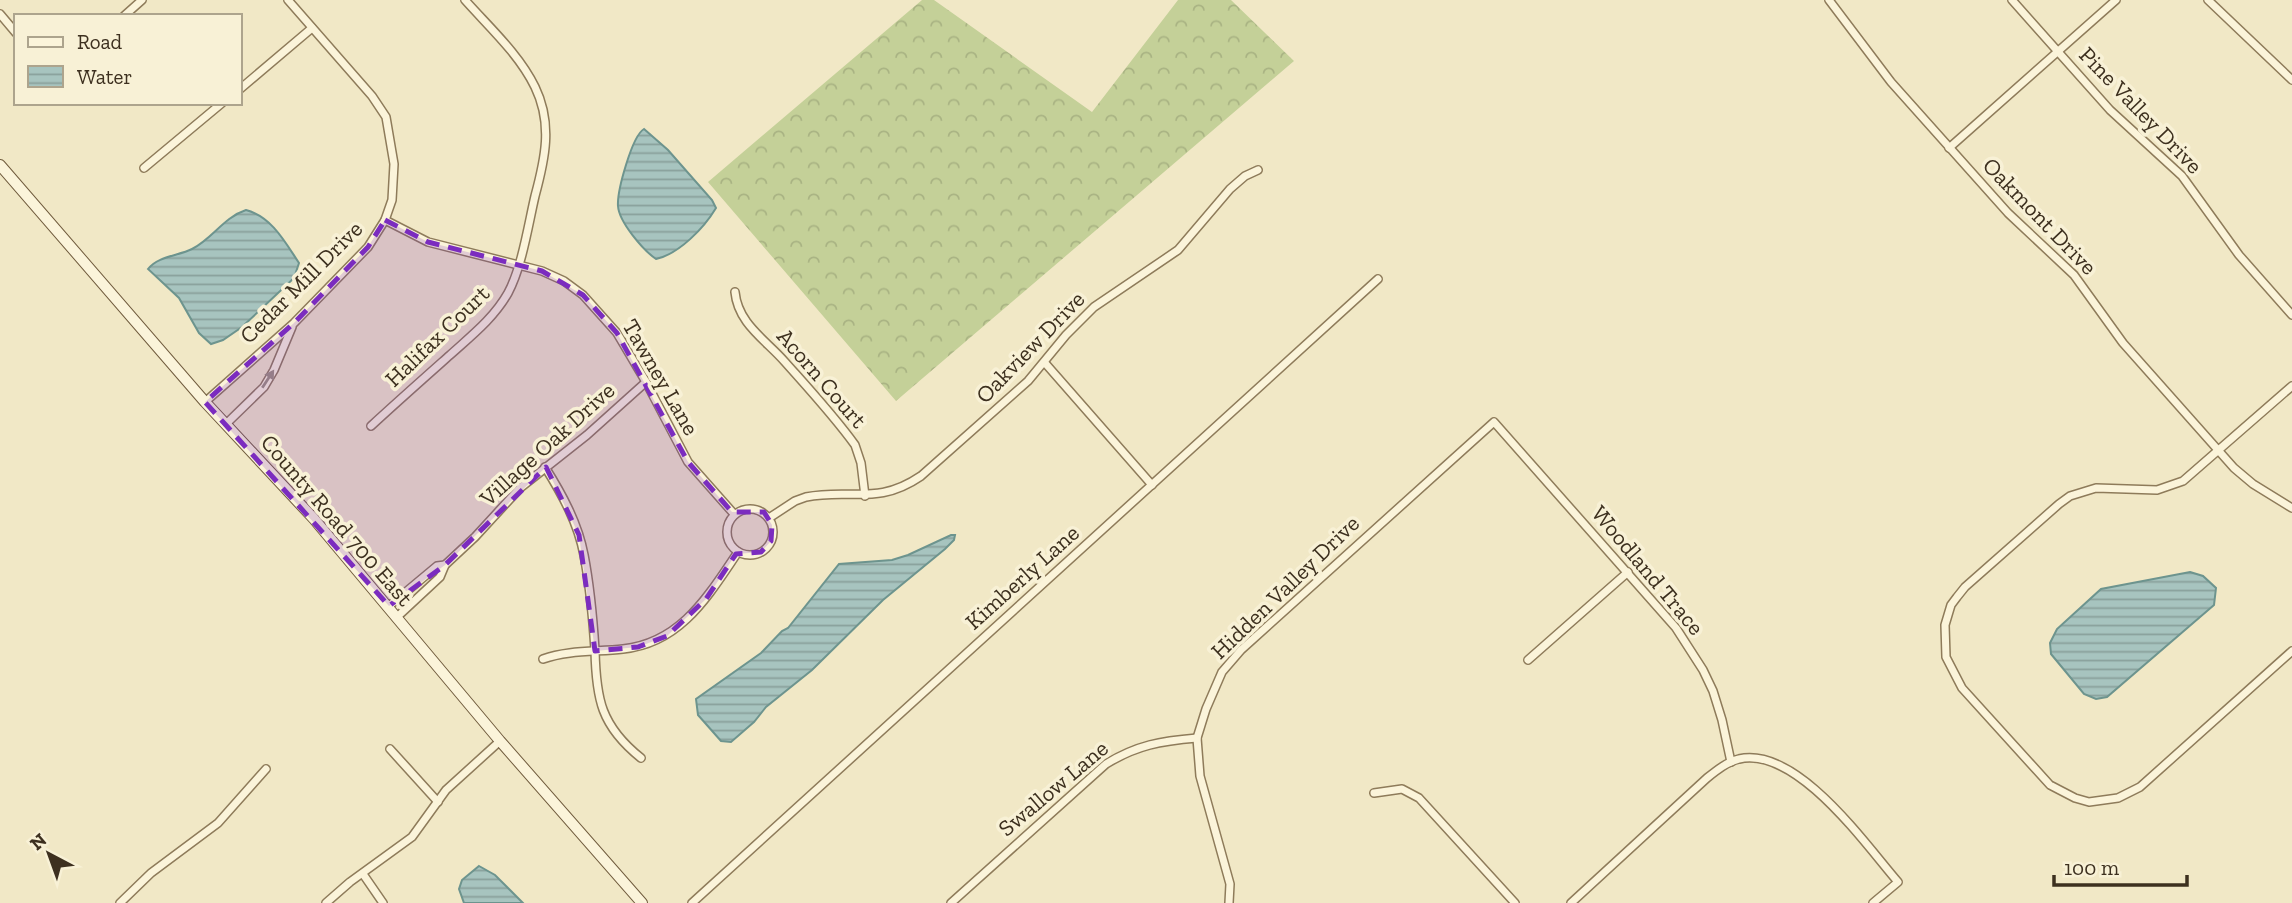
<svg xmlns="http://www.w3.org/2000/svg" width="2292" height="903" font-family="'Zilla Slab',serif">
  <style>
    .forest { fill: url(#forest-crowns) }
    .water { fill: url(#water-rules); stroke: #6d948e; stroke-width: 2 }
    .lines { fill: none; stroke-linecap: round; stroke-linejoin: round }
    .minor-casing { stroke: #8e7b5a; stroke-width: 10 }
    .secondary-casing { stroke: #705b3d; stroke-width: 12 }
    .minor { stroke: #fbf4da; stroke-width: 7 }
    .secondary { stroke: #fbf4da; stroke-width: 10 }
    .oneway { fill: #9c927c }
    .marked { fill: #7b2cbf; fill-opacity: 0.2; stroke: #7b2cbf; stroke-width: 5; stroke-dasharray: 14 9; stroke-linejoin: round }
    .labels { text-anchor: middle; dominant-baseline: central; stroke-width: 7; stroke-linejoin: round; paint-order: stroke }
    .street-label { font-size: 23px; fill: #3d301f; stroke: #f8f1d6 }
  </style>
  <defs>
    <pattern id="forest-crowns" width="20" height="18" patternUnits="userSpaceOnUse" patternTransform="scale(1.75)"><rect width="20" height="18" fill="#c4d098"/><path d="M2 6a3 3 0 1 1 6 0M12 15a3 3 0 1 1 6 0" fill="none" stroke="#a9b383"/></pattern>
    <pattern id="water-rules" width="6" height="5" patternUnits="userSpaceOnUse" patternTransform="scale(1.75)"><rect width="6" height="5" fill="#a7c4bf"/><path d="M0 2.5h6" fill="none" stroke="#89a09b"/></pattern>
  </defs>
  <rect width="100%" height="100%" fill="#f1e8c6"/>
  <path class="forest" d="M922 0H934L1092 112 1178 0H1231L1294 61 896 401 708 182Z"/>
  <g class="water">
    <path d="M644 129 668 150 712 200 716 208C704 228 679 254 656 259 643 250 619 222 618 206 617 191 632 136 644 129Z"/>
    <path d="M246 210C272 217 285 242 299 263L294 278 242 327 223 340 211 344 199 333 179 298 148 269C158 256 178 256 192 249 212 239 224 217 246 210Z"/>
    <path d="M951 535H955L954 540 945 549 883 600 812 670 766 707 754 722 731 742 721 741 698 715 696 699 761 653 782 631 788 628 839 564 892 560 908 555Z"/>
    <path d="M2190 572 2203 576 2216 588 2214 605 2107 697 2096 699 2084 694 2051 654 2050 643 2057 629 2101 589Z"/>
    <path d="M479 866 495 875 523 903H464L459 889 462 880Z"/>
  </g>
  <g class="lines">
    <g class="minor-casing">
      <g id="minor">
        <path d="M1829 0 1891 82 2008 213 2074 275 2123 343 2234 468 2253 484 2292 508"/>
        <path d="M2012 0 2110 110 2182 176 2239 255 2292 315"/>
        <path d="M2208 0 2292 80"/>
        <path d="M0 14 16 33"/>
        <path d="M124 16 142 0"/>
        <path d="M240 89 312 28"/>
        <path d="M1949 148 2116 0"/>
        <path d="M144 168 222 103"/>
        <path d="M385 220 428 242 542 271 564 281 583 295 617 333 646 382 688 462 734 514"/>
        <path d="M735 292C738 324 766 340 785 362 809 389 834 416 855 445L861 463 865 496"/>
        <path d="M1045 363 1152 485"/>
        <path d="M2292 386 2183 481 2157 490 2096 488 2070 496 2059 504 1965 587 1957 597 1951 605 1945 625 1946 657 1962 688 2050 785 2075 798 2089 802 2118 798 2140 787 2292 651"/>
        <path d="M205 402 294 323 368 247 385 220 392 200 394 164 386 117 372 96 288 0"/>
        <path d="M226 424 264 387 274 370 292 327"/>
        <path d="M371 426C397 402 423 379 450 355 471 336 494 318 508 293 522 267 528 226 535 196 545 159 553 124 535 87 519 54 489 27 465 0"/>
        <path d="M545 467C562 494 578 523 584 555 590 586 593 619 595 650 596 699 601 726 641 758"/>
        <circle cx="750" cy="532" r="23"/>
        <path d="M769 518 795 501 806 497C851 488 877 506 921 476L1028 381 1066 335 1094 307 1178 250 1230 189 1245 176 1258 170"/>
        <path d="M389 606 437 566 445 565 475 537 520 488 587 435 646 382"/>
        <path d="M397 617 440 577 445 565"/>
        <path d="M543 659C568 650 596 652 623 649 681 643 708 596 738 552"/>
        <path d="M1528 660 1628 572"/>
        <path d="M390 749 438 802"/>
        <path d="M1374 793 1402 789 1419 798 1515 903"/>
        <path d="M363 874 383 903"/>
        <path d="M120 903 151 873 218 823 266 769"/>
        <path d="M326 903 350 882 412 837 446 790 500 741"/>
        <path d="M692 903 1378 279"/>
        <path d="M951 903 1106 764C1137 745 1161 741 1197 738"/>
        <path d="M1229 903 1230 884 1200 776 1197 738 1206 709 1222 672 1241 650 1494 422 1676 628 1703 670 1713 691 1722 720 1731 762"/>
        <path d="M1571 903 1707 778C1717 770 1727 762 1739 759 1797 746 1865 844 1898 882L1873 903"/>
      </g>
    </g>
    <g class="secondary-casing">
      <path id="secondary" d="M0 165 205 402 314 519 500 741 642 903"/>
    </g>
    <use href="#minor" class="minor"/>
    <use href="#secondary" class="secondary"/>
  </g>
  <defs><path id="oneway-solid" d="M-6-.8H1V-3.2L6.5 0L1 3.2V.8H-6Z" transform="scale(1.75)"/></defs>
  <use class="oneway" href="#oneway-solid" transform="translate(268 379) rotate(-57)"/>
  <path class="marked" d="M385 220 428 242 542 271 583 295 617 333 688 462 732 512H764L772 525 771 541 761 552 736 554 706 599 667 636 638 647 595 651 579 535 546 467 445 565 389 606 205 402 294 323 368 247Z"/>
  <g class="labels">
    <g class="street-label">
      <text transform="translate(2141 110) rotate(46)">Pine Valley Drive</text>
      <text transform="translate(2040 216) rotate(46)">Oakmont Drive</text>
      <text transform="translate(301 282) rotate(-45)">Cedar Mill Drive</text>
      <text transform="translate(437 336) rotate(-44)">Halifax Court</text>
      <text transform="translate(1030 347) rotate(-46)">Oakview Drive</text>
      <text transform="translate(661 377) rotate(60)">Tawney Lane</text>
      <text transform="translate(822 378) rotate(49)">Acorn Court</text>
      <text transform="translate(547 444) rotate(-42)">Village Oak Drive</text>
      <text transform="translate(337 520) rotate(49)">County Road 700 East</text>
      <text transform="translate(1648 570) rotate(50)">Woodland Trace</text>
      <text transform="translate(1022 577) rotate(-42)">Kimberly Lane</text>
      <text transform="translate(1285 587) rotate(-44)">Hidden Valley Drive</text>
      <text transform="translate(1053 788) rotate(-40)">Swallow Lane</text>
    </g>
  </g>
  <rect x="14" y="14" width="228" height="91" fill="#f8f1d6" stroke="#ada48d" stroke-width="2"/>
  <rect x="28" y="37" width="35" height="10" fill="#fbf4da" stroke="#ada48d" stroke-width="2"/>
  <text x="77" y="49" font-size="21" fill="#3d301f">Road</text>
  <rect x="28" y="66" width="35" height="21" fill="url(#water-rules)" stroke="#ada48d" stroke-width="2"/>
  <text x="77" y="84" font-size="21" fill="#3d301f">Water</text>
  <g transform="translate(49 854) rotate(319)" stroke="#f8f1d6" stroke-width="5" paint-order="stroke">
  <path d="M0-5L12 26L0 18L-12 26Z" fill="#3d301f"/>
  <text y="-10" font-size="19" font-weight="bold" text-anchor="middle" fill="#3d301f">N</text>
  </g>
  <path d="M2054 875v10h133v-10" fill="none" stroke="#3d301f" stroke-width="3.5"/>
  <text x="2064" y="875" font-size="21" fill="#3d301f" stroke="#f8f1d6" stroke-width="5" paint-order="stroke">100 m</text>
</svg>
